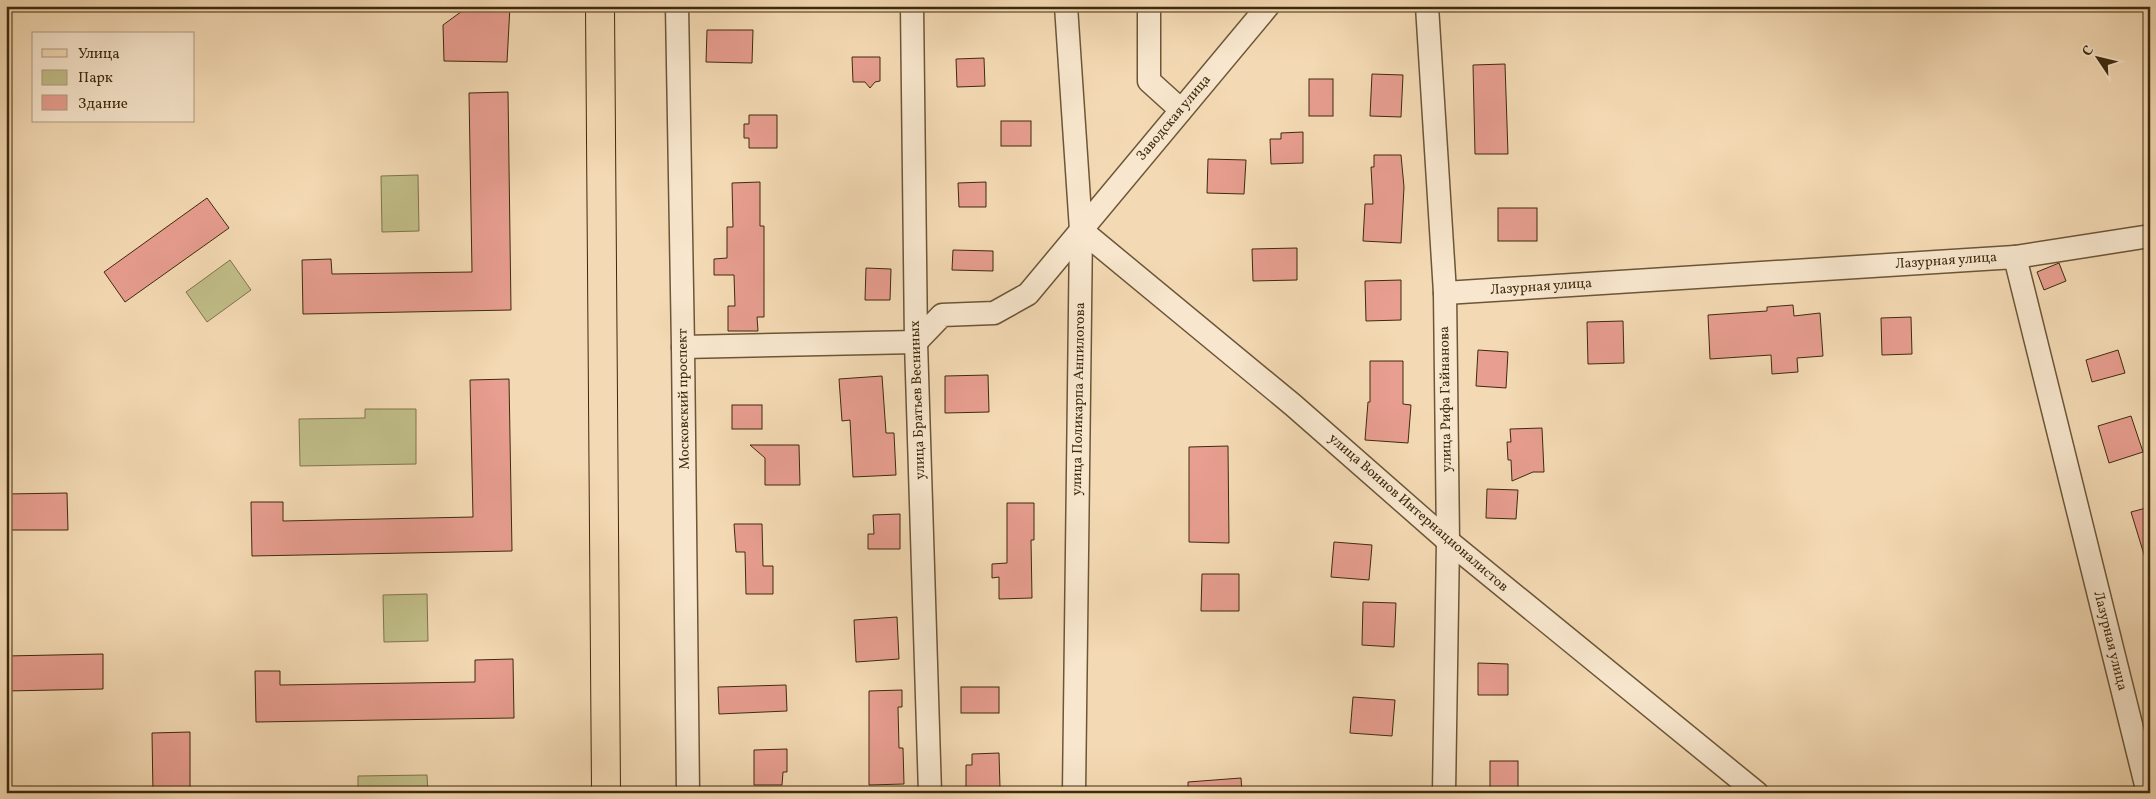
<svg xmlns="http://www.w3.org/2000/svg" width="2156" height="799" font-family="Vollkorn,serif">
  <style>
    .green { fill: #c1be89; stroke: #80744b }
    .building { fill: #e89e90; stroke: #3e2a0d }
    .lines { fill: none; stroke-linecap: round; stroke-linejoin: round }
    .minor-casing { stroke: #6c5637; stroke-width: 25 }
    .major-casing { stroke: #3e2a0d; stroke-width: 30 }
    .minor { stroke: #f8e7ce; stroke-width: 22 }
    .major { stroke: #f4dab4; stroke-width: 28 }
    .labels { text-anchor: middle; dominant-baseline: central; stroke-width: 4; stroke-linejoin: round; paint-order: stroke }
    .street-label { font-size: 14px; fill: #3e2a0d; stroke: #f8e7ce }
  </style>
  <rect width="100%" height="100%" fill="#f4dab4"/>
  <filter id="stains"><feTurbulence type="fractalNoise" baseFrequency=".004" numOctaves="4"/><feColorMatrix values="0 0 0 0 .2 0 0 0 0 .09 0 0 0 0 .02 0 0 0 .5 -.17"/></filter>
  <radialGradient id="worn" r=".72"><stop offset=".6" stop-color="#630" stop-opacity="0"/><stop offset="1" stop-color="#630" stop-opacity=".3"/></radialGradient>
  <g class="green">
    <path d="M418 175 419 231 382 232 381 176Z"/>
    <path d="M230 260 251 290 207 322 186 292Z"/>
    <path d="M365 409H416V464L300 466 299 419 365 418Z"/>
    <path d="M427 594 428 641 384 642 383 595Z"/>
    <path d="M427 775 428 793H358V776Z"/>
  </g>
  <g class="building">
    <path d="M469 6H510L507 62 444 61 443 25Z"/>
    <path d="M707 30H753L752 63 706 62Z"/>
    <path d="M852 57H880V81L875 82 870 88 865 82H853Z"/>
    <path d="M984 58 985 86 957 87 956 59Z"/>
    <path d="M1505 64 1508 154H1475L1473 65Z"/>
    <path d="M1372 74 1403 75 1401 117 1370 116Z"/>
    <rect x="1309" y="79" width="24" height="37"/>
    <path d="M508 92 511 310 303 314 302 260 331 259 332 274 472 272 469 93Z"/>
    <path d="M749 115H777V148H749V138H744V124H749Z"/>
    <rect x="1001" y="121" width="30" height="25"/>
    <path d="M1303 132V163L1271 164 1270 139H1281V133Z"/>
    <path d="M1374 155H1401L1404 187 1401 243 1363 241 1365 204H1373L1371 167H1374Z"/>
    <path d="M1208 159 1246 160 1244 194 1207 193Z"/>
    <path d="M760 182V226H764V317H757L758 331H728V306H735L734 275H714V259L727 258V227H733L732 183Z"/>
    <path d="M986 182V207H959L958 183Z"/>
    <path d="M207 198 229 228 125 302 104 272Z"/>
    <rect x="1498" y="208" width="39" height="33"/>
    <path d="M1297 248V280L1253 281 1252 249Z"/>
    <path d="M953 250 993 251V271L952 270Z"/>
    <path d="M2059 263 2066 281 2044 290 2037 272Z"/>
    <path d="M866 268 891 269 890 300H865Z"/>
    <path d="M1401 280V320L1366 321 1365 281Z"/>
    <path d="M1793 305 1794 316 1820 313 1823 356 1797 358 1798 372 1772 374 1771 355 1710 359 1708 315 1767 311V307Z"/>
    <path d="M1911 317 1912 354 1882 355 1881 318Z"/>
    <path d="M1623 321 1624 363 1588 364 1587 322Z"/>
    <path d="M1478 350 1508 352 1506 388 1476 386Z"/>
    <path d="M2118 350 2125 373 2092 382 2086 360Z"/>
    <path d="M1370 361H1403V404L1411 405 1408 443 1365 440 1368 402H1370Z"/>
    <path d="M988 375 989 412 945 413V376Z"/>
    <path d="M882 376 886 433H894L896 475 853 477 850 420 842 421 839 379Z"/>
    <path d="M509 379 512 551 252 556 251 502H283V521L473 517 470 380Z"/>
    <rect x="732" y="405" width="30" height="24"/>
    <path d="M2131 416 2143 452 2109 463 2098 426Z"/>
    <path d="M1542 428 1544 472H1533L1512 481 1511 460H1508L1507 442H1511L1510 429Z"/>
    <path d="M750 445H799L800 485H765V458Z"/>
    <path d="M1228 446 1229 543 1189 542V447Z"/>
    <path d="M1487 489 1518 490 1516 519 1486 518Z"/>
    <path d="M67 493 68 530H6V494Z"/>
    <path d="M1007 503H1034V540H1031L1032 598 999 599V577L992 578V564L1007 563Z"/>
    <path d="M2150 507V561H2146L2131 512Z"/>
    <path d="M900 514V549H868V534H874L873 515Z"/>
    <path d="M734 524H762L763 566H773V594H746L745 552H736Z"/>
    <path d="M1334 542 1372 545 1369 580 1331 577Z"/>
    <path d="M1202 574H1239V611H1201Z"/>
    <path d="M1363 602 1396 603 1394 647 1362 645Z"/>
    <path d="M897 617 899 659 856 662 854 620Z"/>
    <path d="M103 654V689L6 691V656Z"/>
    <path d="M513 659 514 718 256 722 255 671H280V685L475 682V660Z"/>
    <path d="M1478 663 1508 664V695H1478Z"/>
    <path d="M786 685 787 711 719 714 718 687Z"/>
    <rect x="961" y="687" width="38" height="26"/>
    <path d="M902 690V707H898L899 748H903L904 784 869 785V691Z"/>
    <path d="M1353 697 1395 700 1392 736 1350 733Z"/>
    <path d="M190 732V793H153L152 733Z"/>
    <path d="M787 749V772H783L782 785H754V750Z"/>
    <path d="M999 753 1000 788H966V765H972V754Z"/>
    <rect x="1490" y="761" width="28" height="32"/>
    <path d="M1241 778 1242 793H1188V782Z"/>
  </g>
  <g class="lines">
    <g class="minor-casing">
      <g id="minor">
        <path d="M677 6 683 347 688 793"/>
        <path d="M912 6 916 342 930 793"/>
        <path d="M1066 6 1081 230 1074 793"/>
        <path d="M1149 6V81L1181 110"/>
        <path d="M1427 6 1445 293 1448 541 1444 793"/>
        <path d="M1081 230 1293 405 1448 541 1757 793"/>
        <path d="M2015 257 2150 236"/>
        <path d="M1445 293 2015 257 2148 793"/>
        <path d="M683 347 916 342 942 315 994 313 1028 294 1268 6"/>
      </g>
    </g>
    <g class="major-casing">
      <path id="major" d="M600 6 606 793"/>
    </g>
    <use href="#minor" class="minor"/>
    <use href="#major" class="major"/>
  </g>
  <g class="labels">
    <g class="street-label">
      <text transform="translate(1174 118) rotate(-50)">Заводская улица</text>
      <text transform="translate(1946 261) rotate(-4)">Лазурная улица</text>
      <text transform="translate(1541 287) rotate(-4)">Лазурная улица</text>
      <text transform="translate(684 399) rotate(-91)">Московский проспект</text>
      <text transform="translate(1079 399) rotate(-89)">улица Поликарпа Анпилогова</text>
      <text transform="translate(1446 399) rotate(-91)">улица Рифа Гайнанова</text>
      <text transform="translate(918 400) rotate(-92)">улица Братьев Весниных</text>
      <text transform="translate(1418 513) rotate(41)">улица Воинов Интернационалистов</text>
      <text transform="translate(2110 641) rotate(76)">Лазурная улица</text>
    </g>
  </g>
  <rect width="2156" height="799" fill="none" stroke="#f4dab4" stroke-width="25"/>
  <rect x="8" y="8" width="2141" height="784" fill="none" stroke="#3e2a0d" stroke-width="2.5"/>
  <rect x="12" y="12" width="2131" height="774" fill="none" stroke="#3e2a0d"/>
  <rect x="32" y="32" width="162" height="90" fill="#f8e7ce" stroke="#ae9b81"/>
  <rect x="42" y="49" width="25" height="8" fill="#f4dab4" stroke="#ae9b81"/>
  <text x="78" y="58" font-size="15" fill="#3e2a0d">Улица</text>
  <rect x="42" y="70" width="25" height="15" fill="#c1be89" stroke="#ae9b81"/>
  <text x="78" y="82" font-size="15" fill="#3e2a0d">Парк</text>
  <rect x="42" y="95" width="25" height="15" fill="#e89e90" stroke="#ae9b81"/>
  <text x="78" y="108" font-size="15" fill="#3e2a0d">Здание</text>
  <g transform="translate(2098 58) rotate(305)" stroke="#f8e7ce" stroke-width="4" paint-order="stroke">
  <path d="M0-4L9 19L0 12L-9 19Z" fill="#3e2a0d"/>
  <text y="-8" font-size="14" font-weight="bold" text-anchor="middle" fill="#3e2a0d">С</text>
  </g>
  <rect width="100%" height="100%" filter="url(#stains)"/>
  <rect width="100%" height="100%" fill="url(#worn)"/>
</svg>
